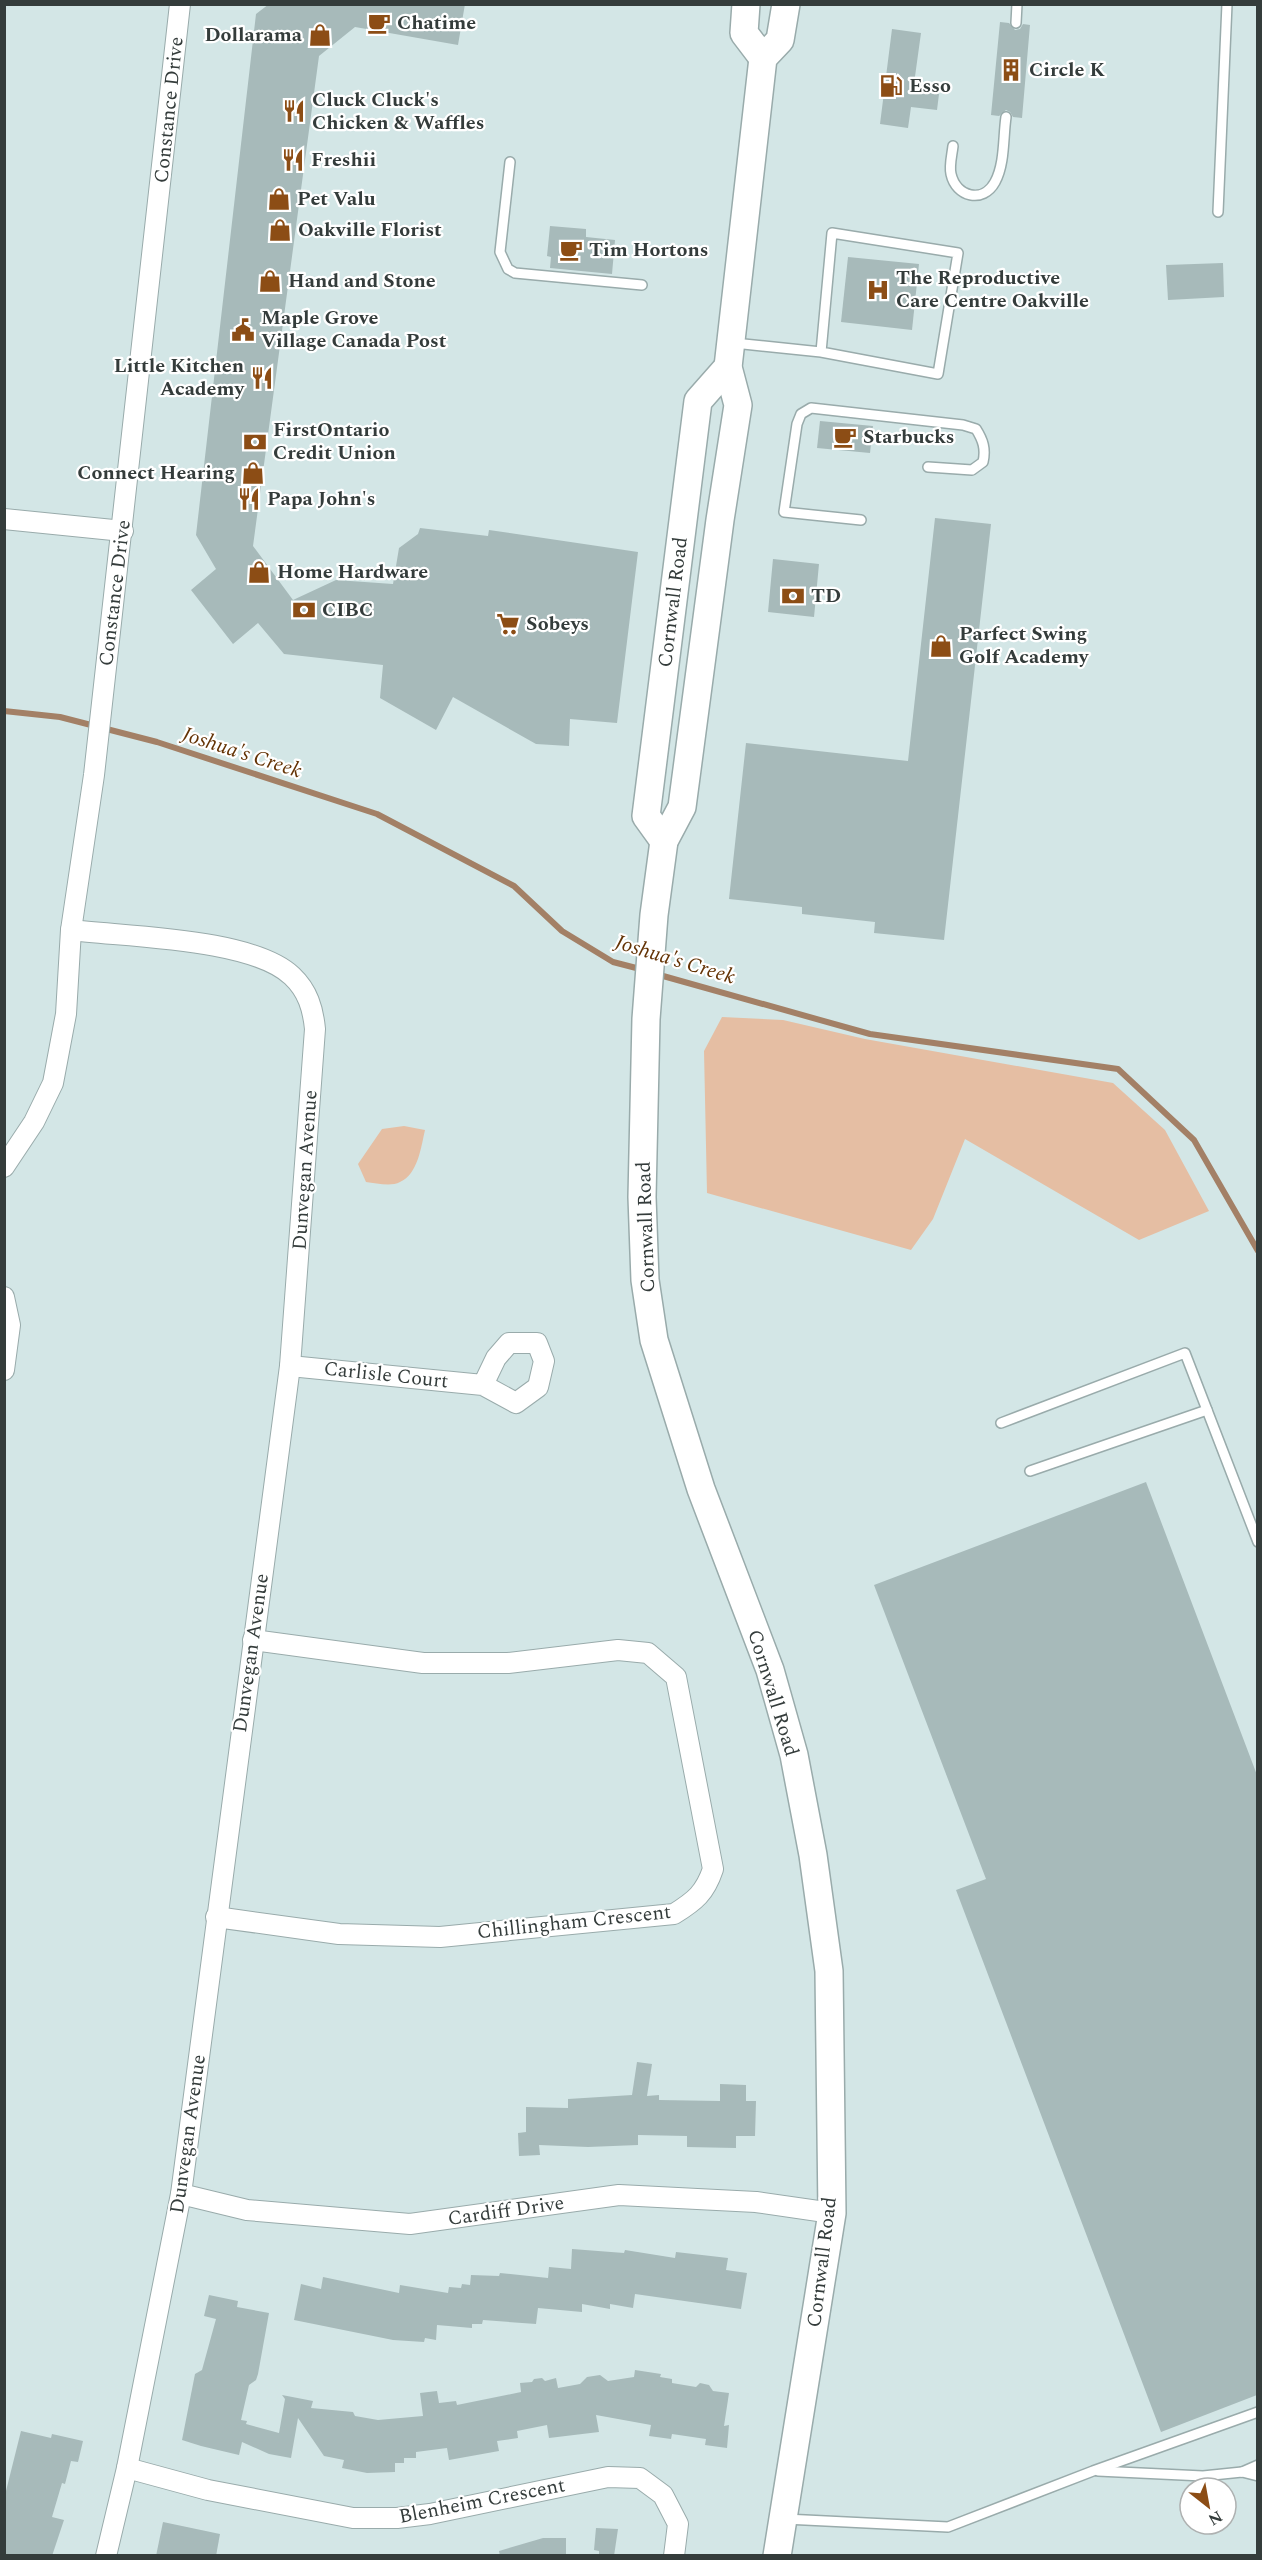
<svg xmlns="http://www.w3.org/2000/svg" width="1262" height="2560" font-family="Spectral,serif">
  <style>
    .green { fill: #e5bea3 }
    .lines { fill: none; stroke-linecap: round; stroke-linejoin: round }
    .stream { stroke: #a38066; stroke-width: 6 }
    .building { fill: #a7baba }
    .service-casing { stroke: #99abab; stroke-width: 12 }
    .minor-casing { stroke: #99abab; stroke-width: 22 }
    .secondary-casing { stroke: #99abab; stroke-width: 30 }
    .service { stroke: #fff; stroke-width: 9 }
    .minor { stroke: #fff; stroke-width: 20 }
    .secondary { stroke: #fff; stroke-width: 27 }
    .labels { text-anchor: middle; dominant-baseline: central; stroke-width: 4.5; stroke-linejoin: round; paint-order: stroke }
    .poi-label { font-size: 20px; font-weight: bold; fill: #343c3b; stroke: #fff; text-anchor: start }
    .street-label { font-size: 20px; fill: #343c3b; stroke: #fff }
    .water-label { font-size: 21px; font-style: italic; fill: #643305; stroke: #fff }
  </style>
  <rect width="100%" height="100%" fill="#d3e6e6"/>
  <g class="green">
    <path d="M722 1017 783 1020 865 1039 1113 1083 1165 1130 1209 1211 1139 1240 965 1139 933 1219 911 1250 707 1193 704 1051Z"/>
    <path d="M404 1126 425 1130C421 1147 418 1174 400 1182 391 1187 376 1183 366 1182L358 1164 382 1129Z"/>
  </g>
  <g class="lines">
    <g class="stream">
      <path d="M4 711 60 717 157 742 377 814 514 886 562 931 613 962 644 970"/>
      <path d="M656 974 870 1034 1118 1069 1194 1140 1258 1251"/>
    </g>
  </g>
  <g class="building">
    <path d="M269 4H465L458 45 355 27 319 56 253 546 293 600 336 580 393 584 399 548 418 534 420 528 488 536 489 530 638 552 617 723 570 719 569 746 536 744 453 697 436 730 380 698 383 665 284 654 258 623 233 644 191 590 216 569 196 535 256 14Z"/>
    <path d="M1000 22 1009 23 1015 30 1020 29 1023 24 1030 25 1022 118 1013 117 1010 112 1006 110 999 116 991 115Z"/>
    <path d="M892 29 921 33 913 91 939 94 937 110 911 107 908 128 880 124Z"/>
    <path d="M550 226 586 229V237L615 240 612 274 550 268 551 257 547 256Z"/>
    <path d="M848 257 919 264 912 330 841 322Z"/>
    <path d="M1223 263 1224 297 1168 300 1166 265Z"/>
    <path d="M820 421 873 426 870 453 817 448Z"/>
    <path d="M935 518 991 524 944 940 874 933 875 922 802 914V907L729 899 746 743 908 761Z"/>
    <path d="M773 559 819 564 814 617 768 612Z"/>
    <path d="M1146 1482 1257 1775V2395L1161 2432 956 1890 986 1879 874 1585Z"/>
    <path d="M637 2062 652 2064 647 2096 659 2095V2100L720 2101V2084L746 2085V2101H756L755 2136H736V2148L687 2147V2136L638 2135V2145L588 2147 539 2145 540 2155 519 2156 518 2133 526 2132V2107L568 2108V2099L632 2095Z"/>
    <path d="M572 2249 624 2253 625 2250 675 2258 676 2252 728 2258 726 2270 747 2273 741 2309 635 2294 633 2308 610 2304V2309L582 2304V2312L538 2308 536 2324 483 2320 482 2324H472V2328L437 2325 436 2340 425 2338 424 2342 393 2340 294 2320 301 2284 321 2289 323 2277 399 2293 400 2285 448 2293 449 2287 461 2288 462 2284 470 2285 471 2275 499 2276 500 2273 548 2278 549 2267 571 2269Z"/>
    <path d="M209 2295 238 2301 237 2307 269 2313 258 2374 256 2380 249 2385 241 2420 247 2421 246 2424 279 2433 285 2399 282 2395 313 2401 311 2408 353 2412 355 2416 378 2420 423 2416 420 2393 437 2391 439 2403 456 2401 457 2405 521 2392 520 2383 532 2382 534 2379 542 2378 545 2381 556 2378 558 2388 580 2384 587 2377 600 2375 608 2381 634 2377 635 2370 661 2374 660 2377 672 2379V2383L696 2387 700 2383 709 2385 713 2391 729 2393 724 2426 729 2425 727 2448 705 2445 706 2439 672 2434 671 2439 649 2436 651 2425 596 2415 599 2432 549 2438 547 2425 517 2431 518 2438 497 2441 499 2451 449 2460 447 2448 416 2452V2458H404V2463H395V2472L367 2473 342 2468 344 2460 324 2456 298 2418 291 2458 269 2454 242 2442 239 2455 201 2446 182 2440 195 2374 202 2370 216 2319 204 2316Z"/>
    <path d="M21 2431 51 2438 52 2434 83 2441 78 2462 71 2461 65 2484 62 2483 52 2517 64 2520 52 2556H4V2499Z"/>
    <path d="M163 2522 220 2534 216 2556H156Z"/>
    <path d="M596 2528 618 2529 614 2556H599V2551L594 2550Z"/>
    <path d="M543 2538H566V2556H500L499 2551Z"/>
  </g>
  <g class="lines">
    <g class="service-casing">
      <g id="service">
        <path d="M1016 23 1017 4"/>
        <path d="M953 146C952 155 949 166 951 174 956 197 983 204 995 182 1005 164 1003 137 1006 117"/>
        <path d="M510 162 500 252 508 269 515 273 642 285"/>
        <path d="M1218 212 1227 4"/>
        <path d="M734 343 821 352 938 374 958 253 832 233 821 352"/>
        <path d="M861 520 784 512 797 424 801 414 811 408 963 425 976 429C983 440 986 449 983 462L972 470 928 467"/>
        <path d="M1001 1423 1185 1353 1258 1542"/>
        <path d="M1030 1471 1207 1410"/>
        <path d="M1098 2471 1203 2476 1242 2472 1258 2476"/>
        <path d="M1242 2472 1258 2465"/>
        <path d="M785 2519 948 2527 1093 2471 1258 2412"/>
      </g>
    </g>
    <g class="minor-casing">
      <g id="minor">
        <path d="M4 519 123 531"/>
        <path d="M71 930C127 937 252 938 292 976 308 991 313 1009 315 1029L290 1366 181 2194 127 2468 106 2556"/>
        <path d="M4 1167 34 1122 53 1083 66 1014 71 930 94 775 180 4"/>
        <path d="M4 1297 10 1325 4 1370"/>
        <path d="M290 1366 483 1385 516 1403 538 1387 544 1361 537 1343H509L496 1358 483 1385"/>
        <path d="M216 1917 339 1934 440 1937 674 1914C695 1901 705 1893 713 1869L676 1677 648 1653 618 1650 508 1663H423L253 1640"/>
        <path d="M181 2194 247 2210 410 2224 619 2195 756 2202 832 2213"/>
        <path d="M127 2468 208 2490 353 2518H397L430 2514 608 2477 640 2478 663 2495 678 2524 674 2556"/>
      </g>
    </g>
    <g class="secondary-casing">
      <g id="secondary">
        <path d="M746 4 744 33 763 58"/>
        <path d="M664 841 646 816 698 401 728 367"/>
        <path d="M777 2556 832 2213 829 1971 813 1855 794 1755 770 1670 701 1489 654 1340 645 1280 642 1197 646 1019 654 915 664 841 682 807 720 520 738 405 728 367 763 58 780 40 786 4"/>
      </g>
    </g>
    <use href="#service" class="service"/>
    <use href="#minor" class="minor"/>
    <use href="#secondary" class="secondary"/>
  </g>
  <defs>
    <g id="cafe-bare" transform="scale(1.8)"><path d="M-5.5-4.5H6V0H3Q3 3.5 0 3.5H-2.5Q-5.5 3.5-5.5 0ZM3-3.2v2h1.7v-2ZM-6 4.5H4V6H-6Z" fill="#8c4d15" stroke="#fff" stroke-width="2.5" paint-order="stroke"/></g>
    <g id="shop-bare" transform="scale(1.8)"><path d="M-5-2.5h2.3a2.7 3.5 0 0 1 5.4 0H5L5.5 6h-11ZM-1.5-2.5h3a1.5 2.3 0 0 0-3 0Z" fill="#8c4d15" stroke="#fff" stroke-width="2.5" paint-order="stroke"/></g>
    <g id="building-bare" transform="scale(1.8)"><path d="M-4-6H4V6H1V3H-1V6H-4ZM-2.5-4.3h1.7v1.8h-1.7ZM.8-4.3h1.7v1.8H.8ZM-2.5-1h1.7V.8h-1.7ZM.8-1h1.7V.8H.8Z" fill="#8c4d15" stroke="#fff" stroke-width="2.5" paint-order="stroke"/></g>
    <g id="fuel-bare" transform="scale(1.8)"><path d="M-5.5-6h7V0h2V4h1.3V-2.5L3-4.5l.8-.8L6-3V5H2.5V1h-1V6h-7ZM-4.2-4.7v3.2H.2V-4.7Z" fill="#8c4d15" stroke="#fff" stroke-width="2.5" paint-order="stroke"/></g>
    <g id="restaurant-bare" transform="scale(1.8)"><path d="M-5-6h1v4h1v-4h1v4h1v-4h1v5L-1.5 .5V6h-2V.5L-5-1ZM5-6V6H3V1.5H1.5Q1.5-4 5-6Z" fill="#8c4d15" stroke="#fff" stroke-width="2.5" paint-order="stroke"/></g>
    <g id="hospital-bare" transform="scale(1.8)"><path d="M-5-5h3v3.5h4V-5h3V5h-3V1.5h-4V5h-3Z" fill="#8c4d15" stroke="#fff" stroke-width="2.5" paint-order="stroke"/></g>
    <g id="civic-bare" transform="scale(1.8)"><path d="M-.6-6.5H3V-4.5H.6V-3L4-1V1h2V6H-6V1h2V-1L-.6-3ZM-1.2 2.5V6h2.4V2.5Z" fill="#8c4d15" stroke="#fff" stroke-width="2.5" paint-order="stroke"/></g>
    <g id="bank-bare" transform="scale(1.8)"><path d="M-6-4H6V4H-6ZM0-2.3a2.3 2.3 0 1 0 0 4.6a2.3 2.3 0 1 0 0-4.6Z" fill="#8c4d15" stroke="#fff" stroke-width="2.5" paint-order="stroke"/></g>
    <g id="supermarket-bare" transform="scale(1.8)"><path d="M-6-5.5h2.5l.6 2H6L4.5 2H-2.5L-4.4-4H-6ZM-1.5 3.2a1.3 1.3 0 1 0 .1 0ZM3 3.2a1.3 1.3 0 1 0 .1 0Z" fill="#8c4d15" stroke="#fff" stroke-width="2.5" paint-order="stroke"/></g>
  </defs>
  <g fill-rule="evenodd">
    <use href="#cafe-bare" x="379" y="23"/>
    <use href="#shop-bare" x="320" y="35"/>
    <use href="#building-bare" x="1011" y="70"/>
    <use href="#fuel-bare" x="891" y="86"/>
    <use href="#restaurant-bare" x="294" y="111"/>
    <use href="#restaurant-bare" x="293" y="160"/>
    <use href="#shop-bare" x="279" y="199"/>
    <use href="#shop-bare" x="280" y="230"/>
    <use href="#cafe-bare" x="571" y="250"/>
    <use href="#shop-bare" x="270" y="281"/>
    <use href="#hospital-bare" x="878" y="290"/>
    <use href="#civic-bare" x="243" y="330"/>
    <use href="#restaurant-bare" x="262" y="378"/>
    <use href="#cafe-bare" x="845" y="437"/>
    <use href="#bank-bare" x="255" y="442"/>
    <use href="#shop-bare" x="253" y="473"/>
    <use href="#restaurant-bare" x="249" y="499"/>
    <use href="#shop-bare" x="259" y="572"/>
    <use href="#bank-bare" x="793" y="596"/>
    <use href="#bank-bare" x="304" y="610"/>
    <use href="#supermarket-bare" x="508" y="624"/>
    <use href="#shop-bare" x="941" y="646"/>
  </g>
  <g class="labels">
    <g class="poi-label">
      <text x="397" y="23">Chatime</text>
      <text x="302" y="35" text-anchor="end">Dollarama</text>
      <text x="1029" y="70">Circle K</text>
      <text x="909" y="86">Esso</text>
      <text x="312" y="100">Cluck Cluck's<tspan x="312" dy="23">Chicken &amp; Waffles</tspan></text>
      <text x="311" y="160">Freshii</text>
      <text x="297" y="199">Pet Valu</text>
      <text x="298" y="230">Oakville Florist</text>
      <text x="589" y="250">Tim Hortons</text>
      <text x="896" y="278">The Reproductive<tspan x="896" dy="23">Care Centre Oakville</tspan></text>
      <text x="288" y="281">Hand and Stone</text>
      <text x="261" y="318">Maple Grove<tspan x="261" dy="23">Village Canada Post</tspan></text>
      <text x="244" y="366" text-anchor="end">Little Kitchen<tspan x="244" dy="23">Academy</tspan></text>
      <text x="273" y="430">FirstOntario<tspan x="273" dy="23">Credit Union</tspan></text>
      <text x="863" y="437">Starbucks</text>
      <text x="235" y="473" text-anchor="end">Connect Hearing</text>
      <text x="267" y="499">Papa John's</text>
      <text x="277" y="572">Home Hardware</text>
      <text x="811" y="596">TD</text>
      <text x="322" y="610">CIBC</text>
      <text x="526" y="624">Sobeys</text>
      <text x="959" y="634">Parfect Swing<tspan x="959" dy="23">Golf Academy</tspan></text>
    </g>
    <g class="street-label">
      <text transform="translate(169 110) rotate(-84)">Constance Drive</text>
      <text transform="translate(115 593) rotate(-83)">Constance Drive</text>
      <text transform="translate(673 602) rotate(-83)">Cornwall Road</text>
      <text transform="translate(305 1170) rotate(-86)">Dunvegan Avenue</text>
      <text transform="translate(646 1227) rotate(-92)">Cornwall Road</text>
      <text transform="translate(386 1375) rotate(6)">Carlisle Court</text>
      <text transform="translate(251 1653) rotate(-82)">Dunvegan Avenue</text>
      <text transform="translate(773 1693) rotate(73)">Cornwall Road</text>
      <text transform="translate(574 1922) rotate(-6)">Chillingham Crescent</text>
      <text transform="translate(188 2134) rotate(-82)">Dunvegan Avenue</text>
      <text transform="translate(506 2211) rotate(-8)">Cardiff Drive</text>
      <text transform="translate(822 2262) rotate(-83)">Cornwall Road</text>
      <text transform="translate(482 2501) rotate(-11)">Blenheim Crescent</text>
    </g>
    <g class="water-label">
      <text transform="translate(242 753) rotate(18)">Joshua's Creek</text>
      <text transform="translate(675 960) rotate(17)">Joshua's Creek</text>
    </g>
  </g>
  <rect width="1262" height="2560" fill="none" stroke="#343c3b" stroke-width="12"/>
  <g transform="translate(1208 2506) rotate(149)"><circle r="28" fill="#ffffff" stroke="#aeb1b1" stroke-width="1.5"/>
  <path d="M0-4.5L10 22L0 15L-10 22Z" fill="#8c4d15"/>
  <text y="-9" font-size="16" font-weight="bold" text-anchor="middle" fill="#343c3b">N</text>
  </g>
</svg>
